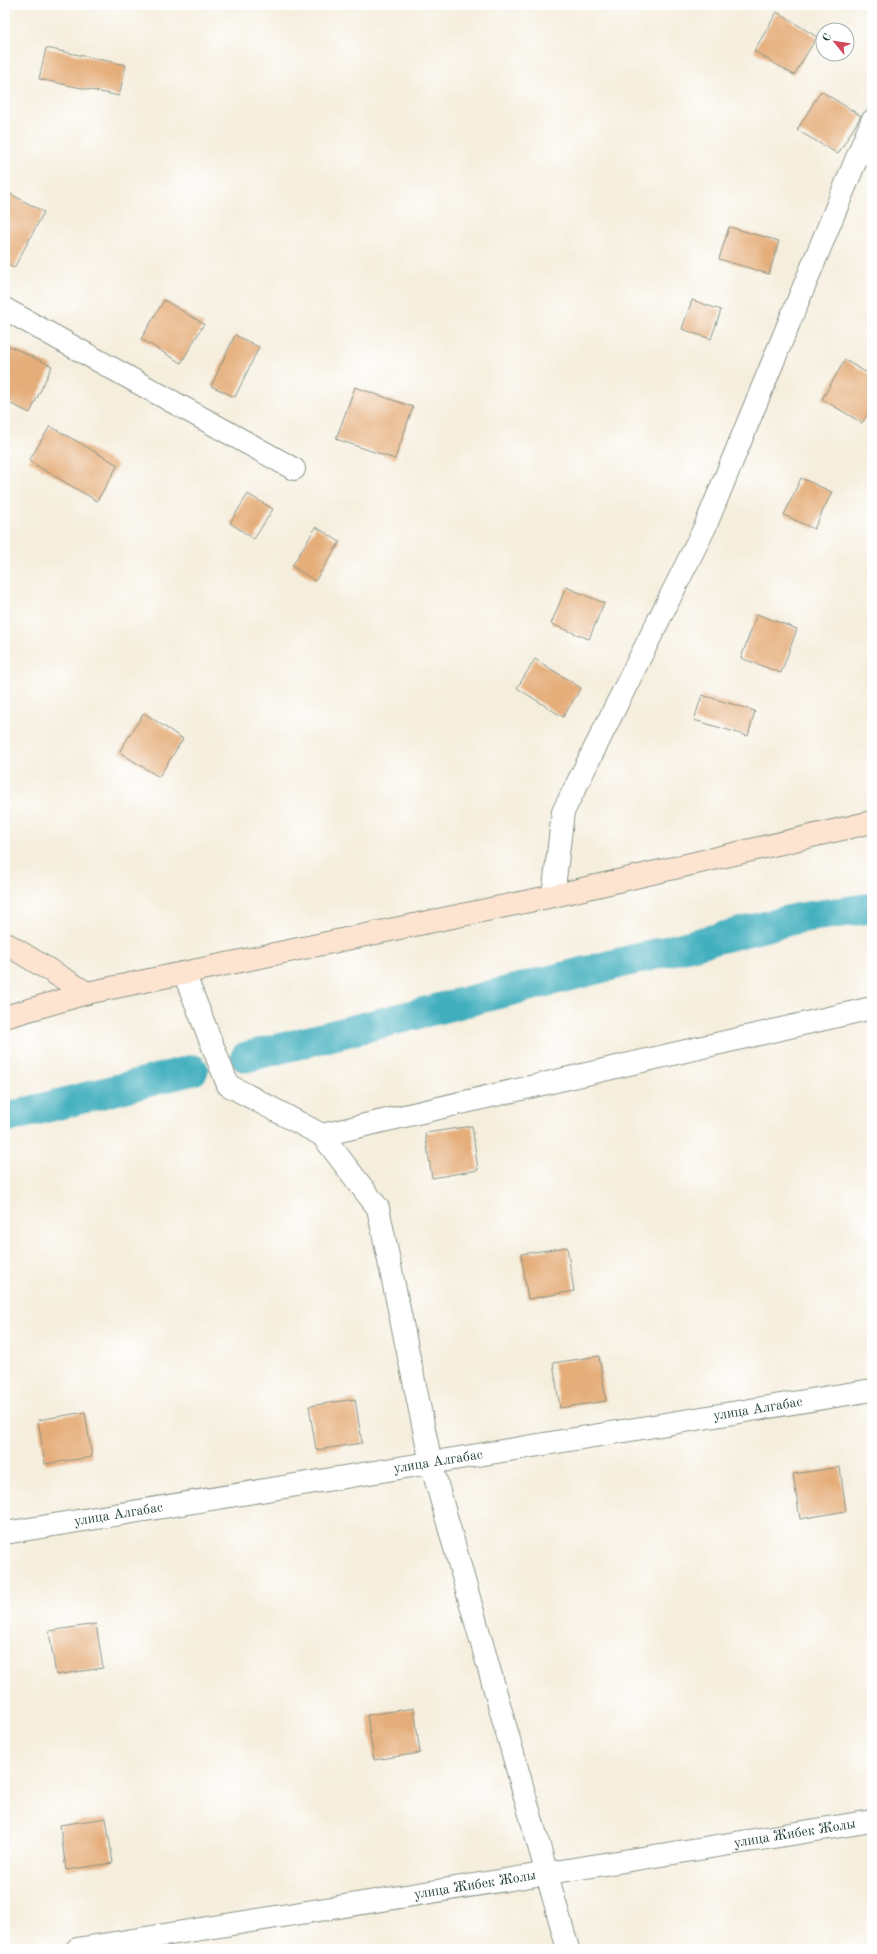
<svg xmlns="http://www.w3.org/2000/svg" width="877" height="1954" font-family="'Old Standard TT',serif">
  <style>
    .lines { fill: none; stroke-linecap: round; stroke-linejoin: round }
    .canal { stroke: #40aebd; stroke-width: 31 }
    .building { fill: #e5ad79 }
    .street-casing { stroke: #8a9688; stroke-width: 24 }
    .secondary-casing { stroke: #8a9688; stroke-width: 24 }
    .street { stroke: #fff; stroke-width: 22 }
    .secondary { stroke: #fde4d1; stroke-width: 22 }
    .labels { text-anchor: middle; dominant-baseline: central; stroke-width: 3; stroke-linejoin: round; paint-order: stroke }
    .street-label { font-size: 14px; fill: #1f3d34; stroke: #fff }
  </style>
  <rect width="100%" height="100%" fill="#fff"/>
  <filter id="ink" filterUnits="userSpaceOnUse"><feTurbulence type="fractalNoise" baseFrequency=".025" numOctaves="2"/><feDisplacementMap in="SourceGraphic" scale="8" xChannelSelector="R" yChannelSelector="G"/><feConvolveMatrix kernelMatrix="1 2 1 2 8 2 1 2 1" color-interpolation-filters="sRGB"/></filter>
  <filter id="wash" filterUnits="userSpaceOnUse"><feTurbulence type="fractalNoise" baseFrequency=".012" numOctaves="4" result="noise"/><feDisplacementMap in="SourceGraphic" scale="16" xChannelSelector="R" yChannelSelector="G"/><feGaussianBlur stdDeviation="0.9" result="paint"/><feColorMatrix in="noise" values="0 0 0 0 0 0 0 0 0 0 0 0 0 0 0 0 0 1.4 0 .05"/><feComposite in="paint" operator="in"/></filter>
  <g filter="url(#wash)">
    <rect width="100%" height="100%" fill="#f5eedd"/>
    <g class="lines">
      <g class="canal">
        <path d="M246 1057 799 918 872 908"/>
        <path d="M5 1118 193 1070"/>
      </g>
    </g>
    <g id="blocks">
      <g class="building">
        <path d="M777 12 817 37 794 75 754 51Z"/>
        <path d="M46 48 126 65 119 96 39 79Z"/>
        <path d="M821 91 861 116 838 154 797 130Z"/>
        <path d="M5 191 44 212 14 268 5 263Z"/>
        <path d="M729 227 779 241 769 274 719 259Z"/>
        <path d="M164 300 204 324 181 363 141 339Z"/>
        <path d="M692 300 721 310 711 339 682 329Z"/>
        <path d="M235 335 259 347 235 397 211 386Z"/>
        <path d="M5 344 52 366 30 413 5 401Z"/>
        <path d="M845 360 872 376V407L862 423 822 399Z"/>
        <path d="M355 387 413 407 395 459 336 439Z"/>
        <path d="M50 426 118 465 97 501 29 461Z"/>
        <path d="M801 478 832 492 814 529 784 515Z"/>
        <path d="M248 494 273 509 254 539 230 523Z"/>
        <path d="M316 527 340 542 315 581 292 566Z"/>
        <path d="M566 587 604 603 589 639 551 624Z"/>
        <path d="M757 614 797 629 781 673 741 658Z"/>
        <path d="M535 659 581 688 563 717 517 688Z"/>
        <path d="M702 695 755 711 748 736 694 720Z"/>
        <path d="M144 713 183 739 159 777 119 752Z"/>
        <path d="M472 1126 478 1170 432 1178 425 1133Z"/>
        <path d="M567 1247 574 1291 528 1299 521 1254Z"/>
        <path d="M599 1356 606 1401 560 1408 553 1363Z"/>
        <path d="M355 1399 362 1443 316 1450 309 1406Z"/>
        <path d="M85 1412 92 1457 45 1464 38 1420Z"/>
        <path d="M840 1467 846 1511 800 1519 793 1474Z"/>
        <path d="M96 1624 103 1668 56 1675 49 1631Z"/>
        <path d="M414 1708 420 1753 374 1760 367 1715Z"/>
        <path d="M106 1818 113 1863 66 1870 60 1825Z"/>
      </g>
    </g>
  </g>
  <g filter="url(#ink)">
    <use href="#blocks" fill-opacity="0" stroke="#8a9688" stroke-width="1"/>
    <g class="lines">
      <g class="street-casing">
        <g id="street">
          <path d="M5 309 294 469"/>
          <path d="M553 896 563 812 705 527 872 121"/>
          <path d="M184 973 228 1085 322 1135 378 1208 431 1463 568 1949"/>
          <path d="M322 1135 872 1008"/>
          <path id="s1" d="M5 1533 872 1390"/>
          <path id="s2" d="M77 1949 872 1821"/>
        </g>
      </g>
      <g class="secondary-casing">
        <g id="secondary">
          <path d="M5 943 87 993"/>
          <path d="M5 1017 87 993 553 896 872 822"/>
        </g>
      </g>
      <use href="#street" class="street"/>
      <use href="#secondary" class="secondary"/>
    </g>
  </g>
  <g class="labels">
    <g class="street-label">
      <text stroke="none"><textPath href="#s1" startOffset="763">улица Алгабас</textPath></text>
      <text stroke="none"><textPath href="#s1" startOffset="439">улица Алгабас</textPath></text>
      <text stroke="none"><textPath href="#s1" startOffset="115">улица Алгабас</textPath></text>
      <text stroke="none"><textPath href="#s2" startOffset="727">улица Жибек Жолы</textPath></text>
      <text stroke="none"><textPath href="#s2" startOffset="403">улица Жибек Жолы</textPath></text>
    </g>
  </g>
  <rect width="877" height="1954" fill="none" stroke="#fff" stroke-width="20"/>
  <g transform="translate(835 42) rotate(300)"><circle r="19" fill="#ffffff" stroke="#a5b1ae"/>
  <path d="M0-3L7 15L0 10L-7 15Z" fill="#d1495b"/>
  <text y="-6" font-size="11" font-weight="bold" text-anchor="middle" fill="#1f3d34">С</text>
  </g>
</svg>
